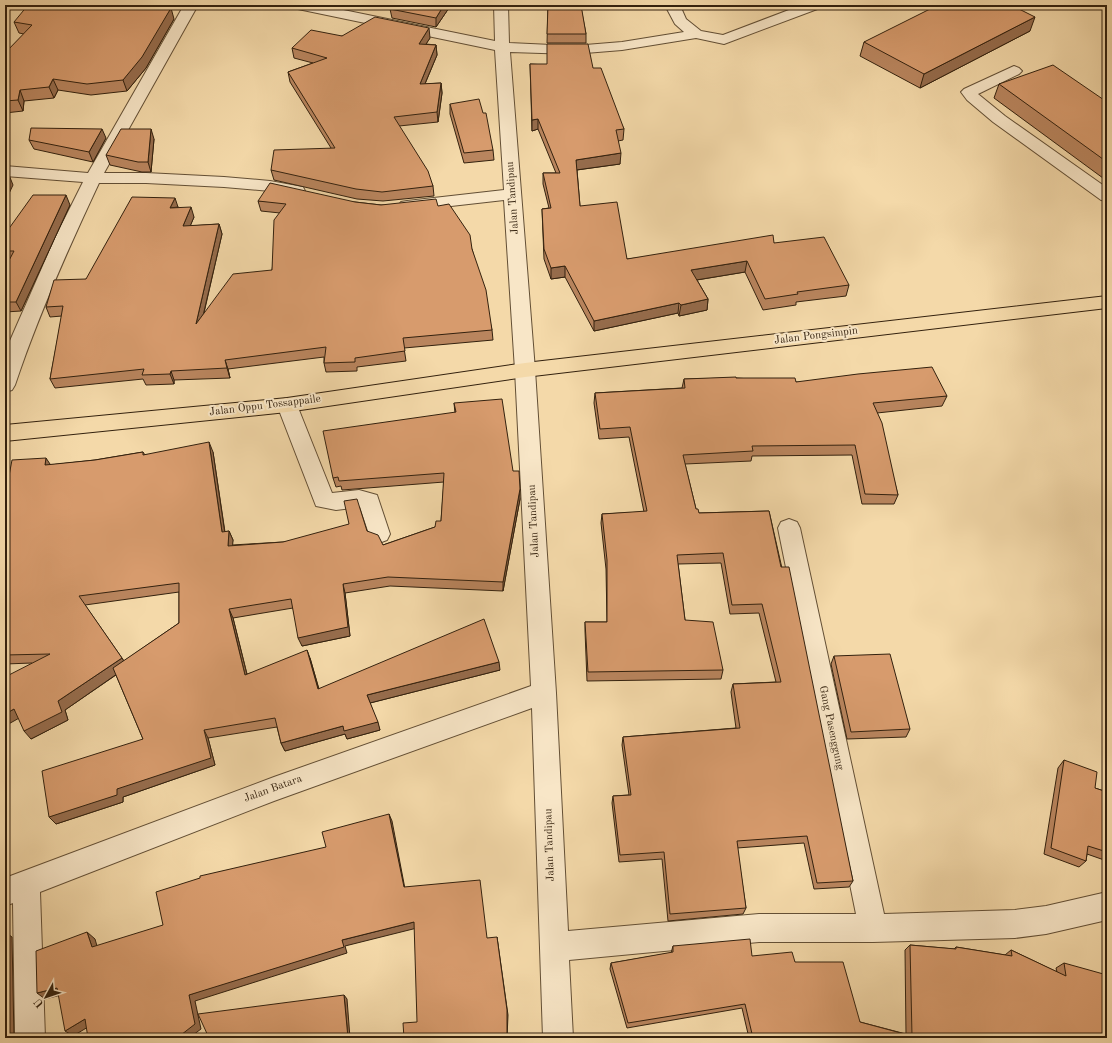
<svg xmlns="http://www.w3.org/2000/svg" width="1112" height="1043" font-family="'Old Standard TT',serif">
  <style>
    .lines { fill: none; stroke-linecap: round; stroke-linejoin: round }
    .minor-casing { stroke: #634f35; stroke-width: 2 }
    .major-casing { stroke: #33210e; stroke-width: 2 }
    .minor { fill: #f8e6c7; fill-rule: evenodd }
    .major { fill: #f4d9a9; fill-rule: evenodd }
    .wall { fill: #b9855e; stroke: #33210e; fill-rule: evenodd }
    .shaded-wall { fill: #966c4c; stroke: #33210e }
    .building { fill: #d79b6d; stroke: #33210e }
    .labels { text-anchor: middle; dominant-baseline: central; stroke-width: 4; stroke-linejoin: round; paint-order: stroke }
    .street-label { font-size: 11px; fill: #33210e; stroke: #f8e6c7 }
  </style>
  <rect width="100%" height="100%" fill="#f4d9a9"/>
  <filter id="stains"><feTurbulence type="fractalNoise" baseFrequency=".005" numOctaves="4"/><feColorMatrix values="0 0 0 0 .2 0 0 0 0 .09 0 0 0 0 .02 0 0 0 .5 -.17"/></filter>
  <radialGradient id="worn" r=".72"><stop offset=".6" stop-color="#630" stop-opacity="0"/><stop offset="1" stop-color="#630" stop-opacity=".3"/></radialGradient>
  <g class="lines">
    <g class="minor-casing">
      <g id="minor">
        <path d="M184 5H198L104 173H146L224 177 270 181 303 187 305 191 303 195 297 196 270 191 224 187 146 183H99C68 249 38 316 15 385L12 390 5 392V356L9 343 56 236 83 182 5 176V166L88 173Z"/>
        <path d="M291 5H319L495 41 494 5H508L509 43 573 46 622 42 684 32 675 24 667 9 671 5H688L682 10 686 19 701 31 723 35 802 5H822L820 8 724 44 696 38 622 50 573 54 510 52 535 370 556 693 568 931 759 914H856L778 528 781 522 789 519 797 522 800 528 884 914 1015 910 1046 906 1107 892V920L1046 934 1015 938 873 942H759L569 960 573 1038H543L532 708 274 801 40 892 45 1038H15L13 903 5 906V878L274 777 531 686 515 370 504 200 407 211 401 210 398 206 401 202 407 201 504 190 495 50 298 9 293 8Z"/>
        <path d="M1014 66 1019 68 1022 71 1019 74 978 94 1005 116 1107 188V201L1101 200 993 122 967 100 961 92 964 89Z"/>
        <path d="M287 398 294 400 297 405 332 493 359 490 377 495 390 534 387 540 379 543 371 540 360 507 336 510 316 506 277 405 280 400Z"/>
      </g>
    </g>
    <g class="major-casing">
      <path id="major" d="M1107 296V308L525 377 287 412 5 441V425L287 398 525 363Z"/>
    </g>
    <use href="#minor" class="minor"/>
    <use href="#major" class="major"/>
  </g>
  <g class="wall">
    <path d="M395 5H451L436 27 392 18 390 9 397 5Z"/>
    <path d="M548 5H597L581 8 586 34V43H547Z"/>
    <path d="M174 19 146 68 127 91 91 95 58 90 54 98 24 101 23 111 5 113V53L24 34 19 33 14 22Z"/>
    <path d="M1030 31 920 88 860 56 864 42Z"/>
    <path d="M342 36 430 38 426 44 436 45 437 55 425 84 441 83 442 93 438 122 399 126 433 186 434 196 383 201 357 199 274 180 271 170 331 148 290 82 288 72 313 63 294 58 292 48Z"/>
    <path d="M530 64 593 68 624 129 623 140 618 141 620 164 577 170 580 206 627 259 774 243 849 285 846 296 796 302V305L763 310 745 272 697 280 708 299 707 310 679 316 678 313 594 331 565 277 551 279 544 259 542 209 549 208 543 184V173H556L538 129 532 131Z"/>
    <path d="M999 84 1107 102V181L994 98Z"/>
    <path d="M450 104 493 150 494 160 464 163 450 114Z"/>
    <path d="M106 138 93 162 34 149 29 140Z"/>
    <path d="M154 139 151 172H142L110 165 106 155Z"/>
    <path d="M258 201 355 202 381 205 438 206 472 249 492 330 493 340 404 348 406 361 357 367V371L326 372 324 363V357L228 369 230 378 174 380V384L146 385 143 379 55 388 50 379 62 316 50 317 46 307 86 279 178 207 194 217 190 226 219 224 222 234 204 313 272 270 280 213 261 211Z"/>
    <path d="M70 205 21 311 5 312V268L9 261H5V234Z"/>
    <path d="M736 378 796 382 947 396 942 406 877 413 898 495 894 504H862L852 455 752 456 751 461 685 464 696 509 699 513 769 511 853 881 849 887 814 889 804 843 737 848 746 908 743 914 668 921 662 859 619 862 612 803 613 796 629 795 622 745 623 737 736 728 731 692 733 684 776 682 759 613 730 614 721 563 678 564 685 620 723 670 721 679 587 681 585 631V622H607L606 569 601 523 602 514 644 512 629 437 599 439 594 403 595 393 682 388 684 379Z"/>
    <path d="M454 403 513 471 520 499 503 591 390 586 345 593 350 636 302 646 293 608 233 618 247 674 310 658 319 689 500 670 370 703 380 730 347 739 345 734 285 751 281 743 277 727 208 738 215 765 123 797V802L56 824 143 739 116 675 65 710 68 720 31 739 32 663 5 664V497L50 465 95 460 143 452 145 455 213 452 225 532 229 531 233 540 232 545 283 542 367 531 383 545 435 527 441 521 444 482 342 490 341 486 336 487 333 478 455 413ZM179 592V623L124 661 85 605Z"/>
    <path d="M834 656 910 729 906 737 847 739 831 664Z"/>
    <path d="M1064 760 1095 788 1107 792V861L1087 854 1086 861 1079 867 1044 854 1058 768Z"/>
    <path d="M910 945 954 949 956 947 1005 955 1011 950 1057 972 1056 968 1064 963 1107 1038H749L742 1008 627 1028 610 969 611 963 671 953 673 946 795 962 860 1022 906 1034 905 950Z"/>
  </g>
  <g class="shaded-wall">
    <path d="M444 5H451L436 27V18Z"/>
    <path d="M580 5H597L580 8Z"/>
    <path d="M171 8 174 19 146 68 127 91 123 80Z"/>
    <path d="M1035 17 1030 31 920 88 924 74Z"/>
    <path d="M429 28 430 38 420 53 419 44Z"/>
    <path d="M436 45 437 55 421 93 420 84Z"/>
    <path d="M53 79 58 90 54 98 49 87Z"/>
    <path d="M441 83 442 93 438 122 437 112Z"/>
    <path d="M20 90 24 101 23 111 18 100Z"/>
    <path d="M538 119V129L532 131V120Z"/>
    <path d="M102 129 106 138 93 162 89 152Z"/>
    <path d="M151 129 154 139 151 172 148 162Z"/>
    <path d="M621 153 620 164 576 170V160Z"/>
    <path d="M9 175 13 185 5 202V183Z"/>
    <path d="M66 195 70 205 21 311 16 302Z"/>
    <path d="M175 198 178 207 170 208Z"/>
    <path d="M191 207 194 217 186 236 183 226Z"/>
    <path d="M219 224 222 234 199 333 196 324Z"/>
    <path d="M747 261 745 272 690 281 691 270Z"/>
    <path d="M565 266V277L551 279V268Z"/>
    <path d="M708 299 707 310 679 316 681 305Z"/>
    <path d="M679 303 678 313 594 331V321Z"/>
    <path d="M225 360 228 369 230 378 227 368Z"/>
    <path d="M171 371 174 380V384L170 374Z"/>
    <path d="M209 442 213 452 226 541 222 532Z"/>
    <path d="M46 458 52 467 45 465Z"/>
    <path d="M520 489V499L503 591V582Z"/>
    <path d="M229 531 233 540 232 555 228 546Z"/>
    <path d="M343 584 345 593 350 636 302 646 298 638Z"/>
    <path d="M229 609 233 618 249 683 245 675Z"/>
    <path d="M307 650 310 658 321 697 318 689Z"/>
    <path d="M122 658 127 667 65 710 68 720 31 739 24 731 58 701Z"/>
    <path d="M499 662 500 670 370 703 367 695Z"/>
    <path d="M14 709 21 717 5 726V714Z"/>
    <path d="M378 722 380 730 347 739 345 734 285 751 281 743 343 726Z"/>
    <path d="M204 730 208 738 215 765 123 797V802L56 824 49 817 117 789Z"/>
    <path d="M389 814 392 821 406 894 404 887Z"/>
    <path d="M414 922 417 928 345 946 347 953 195 1001 201 1029 189 1038H177L189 995 342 940Z"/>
    <path d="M5 932 12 937 14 1038H8L6 1034Z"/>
    <path d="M87 932 95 939 99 953 92 947Z"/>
    <path d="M497 937 508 1015 507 1038Z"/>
    <path d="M57 988 65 994 45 999 37 993Z"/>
    <path d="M344 995 347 999 350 1038H348Z"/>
    <path d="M85 1019 93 1024 73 1036 65 1031Z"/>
  </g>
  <g class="building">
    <path d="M28 5H159L171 8 142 57 123 80 87 84 53 79 49 87 20 90 18 100 5 101V53L32 25 14 22Z"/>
    <path d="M397 5H444L436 18 390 9Z"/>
    <path d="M548 5H581L586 34H547Z"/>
    <path d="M938 5H1011L1035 17 924 74 864 42Z"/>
    <path d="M375 17 429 28 419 44 436 45 420 84 441 83 437 112 394 117 428 171 433 186 382 192 356 189 271 170 274 150 335 148 288 72 327 58 292 48 311 30 342 36Z"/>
    <path d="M547 44H588L593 68H601L624 129 616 130 621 153 576 160 580 206 617 202 627 259 773 235 774 243 824 237 849 285 797 292 798 294 765 299 747 261 691 270 708 299 681 305 679 303 594 321 565 266 551 268 544 249 542 209 551 208 543 173H560L538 119 532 120 530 64H547Z"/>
    <path d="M1053 65 1107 102V162L999 84Z"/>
    <path d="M479 99 483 113H486L493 150 464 153 450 104Z"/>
    <path d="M31 128 102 129 89 152 29 140Z"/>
    <path d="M121 129H151L148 162H138L106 155Z"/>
    <path d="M5 175H9L5 183Z"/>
    <path d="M270 183 355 202 381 205 436 199 438 206 449 204 470 235 472 249 486 290 492 330 403 338 405 351 355 358V362L324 363 326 347 225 360 227 368 171 371 170 374 142 375 144 369 50 379 63 306 46 307 54 280 86 279 132 197 175 198 170 208 191 207 183 226 219 224 196 324 233 274 272 270 274 220 286 204 258 201Z"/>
    <path d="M33 195H66L16 302H5V268L14 251H5V234Z"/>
    <path d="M932 367 947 396 873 403 882 423 898 495 865 494 855 445 752 446 753 451 683 455 696 509H698L699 513 769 511 781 567H789L853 881 817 883 807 836 737 841 746 908 670 914 664 852 620 855 613 796 631 795 623 737 740 728 733 684 781 682 762 604 732 605 723 553 677 555 685 620 713 622 723 670 588 672 585 622H607V560L602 514 647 511 630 427 600 429 595 393 685 388 684 379 736 377V378H795L796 382 858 374Z"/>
    <path d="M502 399 513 471H519L520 489 503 582 388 577 343 584 348 627 298 638 291 599 229 609 245 675 307 650 318 689 484 619 499 662 367 695 378 722 344 731 343 726 281 743 275 718 204 730 211 758 117 789V795L49 817 42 771 143 739 113 668 179 623V583L79 596 122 658 58 701 62 712 24 731 14 709 5 714V677L50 654 5 655V497L12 460 46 458 45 465 95 460 143 452V455L209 442 222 532 229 531 228 546 283 542 349 524 344 501 357 499 367 531 378 535 383 545 435 527 436 521H441L444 473 339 481 338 477 333 478 323 431 456 412 454 403Z"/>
    <path d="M890 654 910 729 851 732 834 656Z"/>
    <path d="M1064 760 1097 772 1095 788 1107 792V852L1088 846 1086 861 1051 848Z"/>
    <path d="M389 814 404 887 480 880 487 938 497 937 507 1010V1038H404L403 1023 417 1022 414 922 342 940 344 947 189 995 195 1024 177 1038H88L85 1019 65 1031 57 988 37 993 36 951 87 932 92 947 163 925 156 892 200 878V876L326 847 322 832Z"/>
    <path d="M750 939 752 956 792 952 795 962H843L860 1022 912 1036 910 945 956 949V947L1012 956 1011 950 1066 976 1064 963 1107 975V1038H753L745 1004 628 1023 611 963 673 952V946Z"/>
    <path d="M5 974 6 1034 7 1035 8 1038H5Z"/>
    <path d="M344 995 348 1038H209L198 1014Z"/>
  </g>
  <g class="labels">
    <g class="street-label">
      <text transform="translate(513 198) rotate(-94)">Jalan Tandipau</text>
      <text transform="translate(816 336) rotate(-7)">Jalan Pongsimpin</text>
      <text transform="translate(265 406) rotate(-7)">Jalan Oppu Tossappaile</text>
      <text transform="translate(534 521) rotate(-93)">Jalan Tandipau</text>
      <text transform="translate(831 728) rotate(78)">Gang Pasenggung</text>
      <text transform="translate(273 789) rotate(-20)">Jalan Batara</text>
      <text transform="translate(550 845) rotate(-92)">Jalan Tandipau</text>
    </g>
  </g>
  <rect width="1112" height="1043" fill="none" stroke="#f4d9a9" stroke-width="20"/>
  <rect x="6" y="6" width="1100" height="1031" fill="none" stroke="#33210e" stroke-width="2"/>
  <rect x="10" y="10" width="1092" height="1023" fill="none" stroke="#33210e"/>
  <g transform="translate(46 997) rotate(230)" stroke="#f8e6c7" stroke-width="3" paint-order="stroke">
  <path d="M0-3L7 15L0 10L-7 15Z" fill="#33210e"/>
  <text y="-6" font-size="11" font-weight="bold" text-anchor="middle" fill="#33210e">U</text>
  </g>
  <rect width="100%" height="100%" filter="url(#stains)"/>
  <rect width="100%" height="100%" fill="url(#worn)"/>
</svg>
